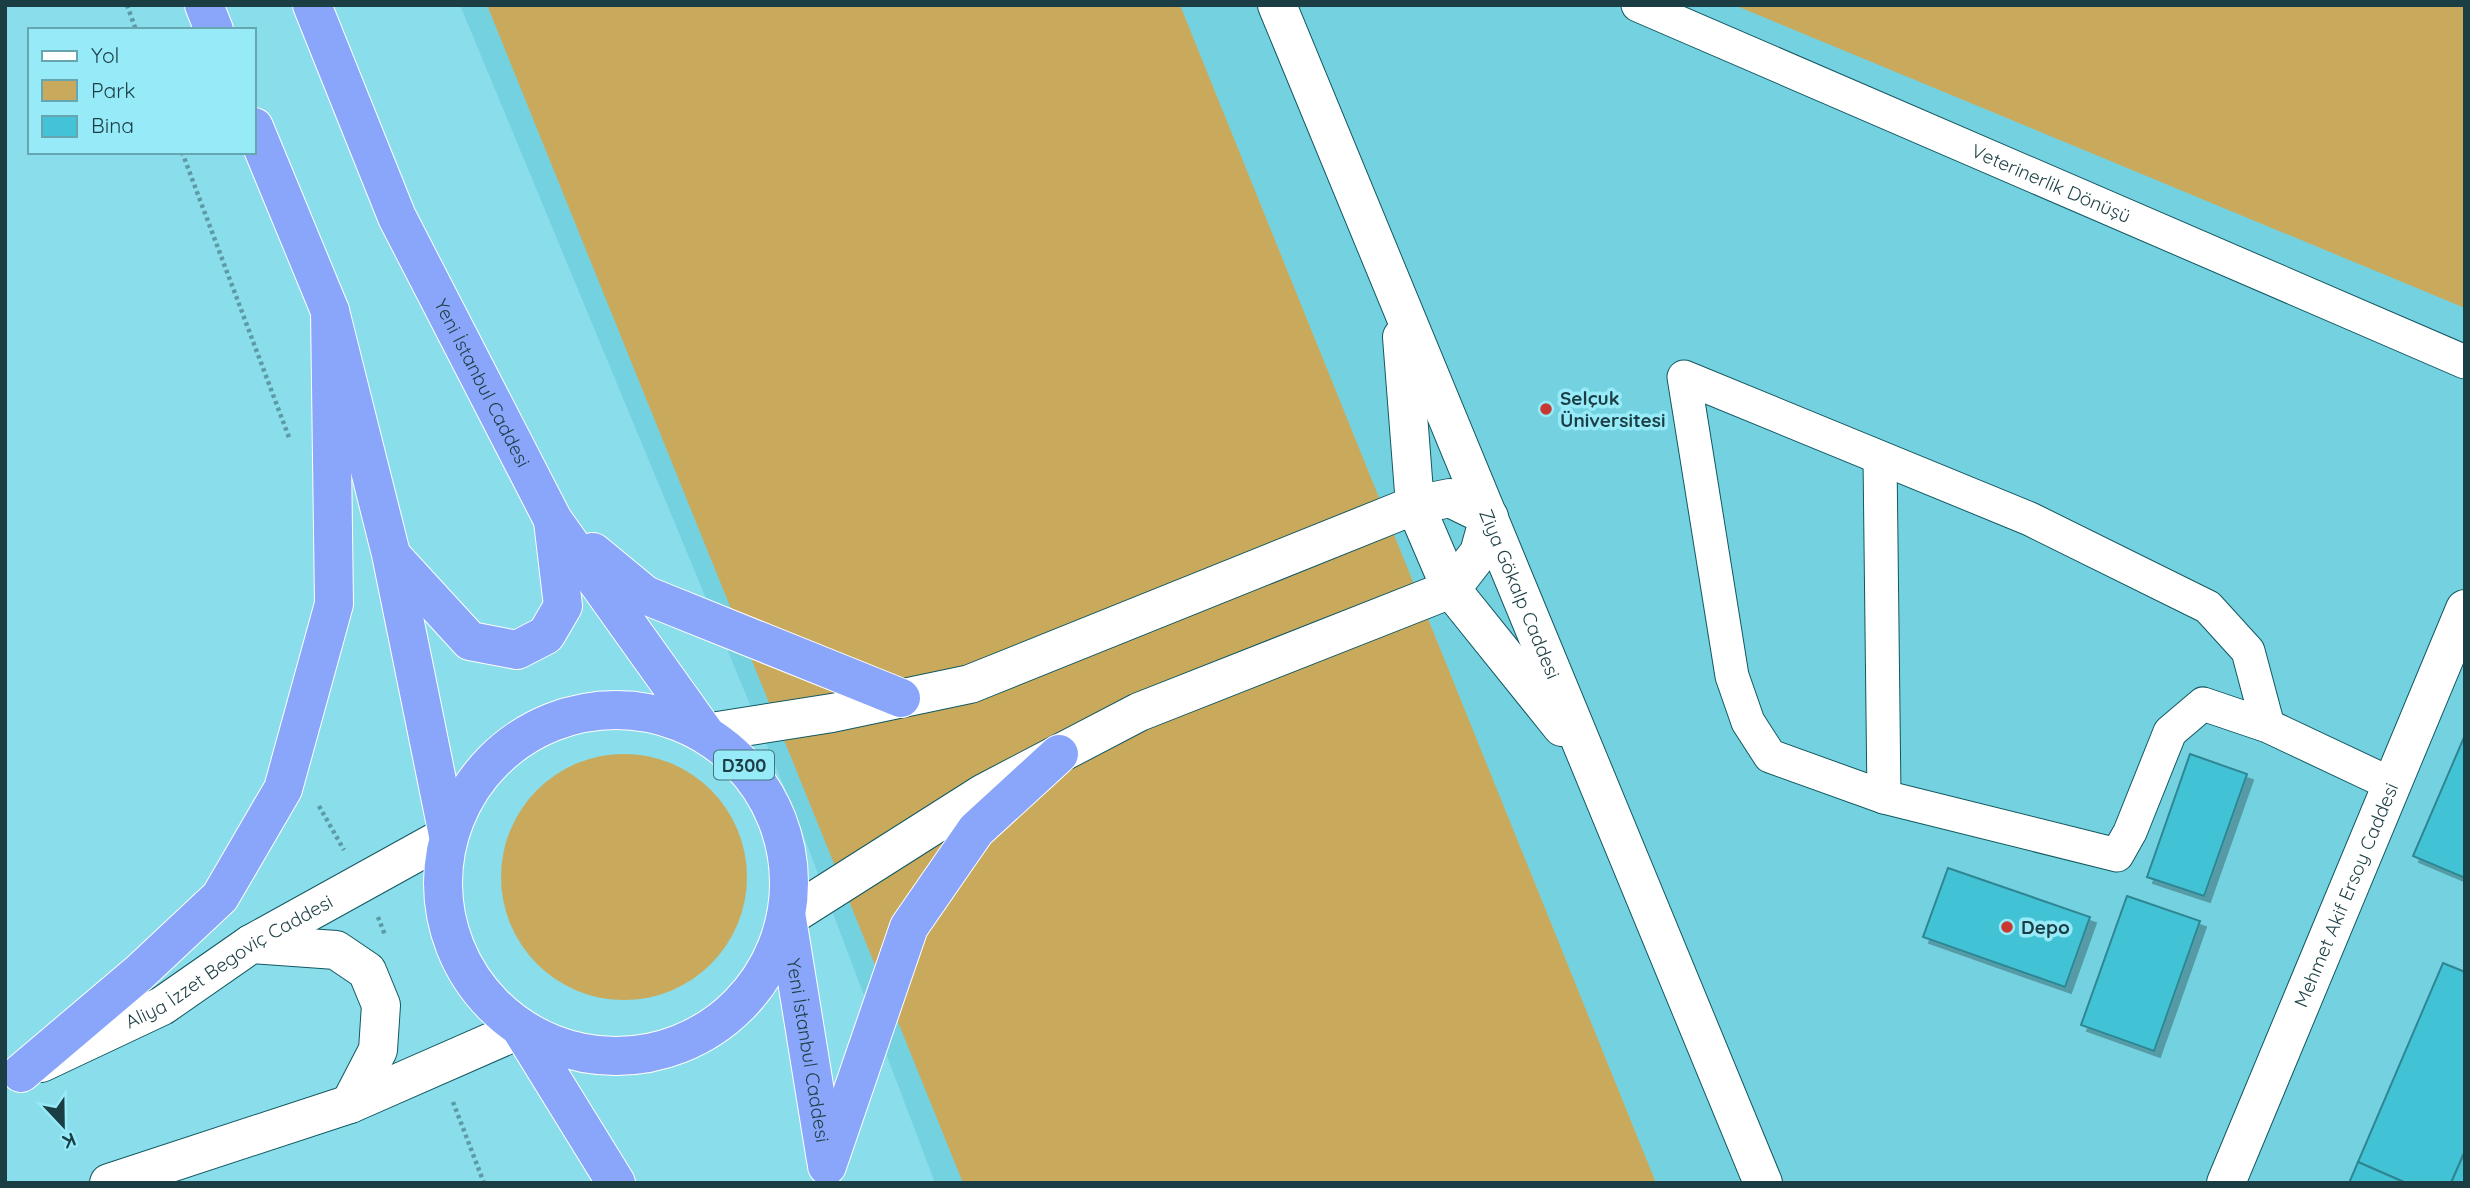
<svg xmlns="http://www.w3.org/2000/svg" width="2470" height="1188" font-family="Quicksand,sans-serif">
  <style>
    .built { fill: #74d2e0 }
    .green { fill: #c9aa5c }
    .building { fill: #43c3d5; stroke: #2f8692; stroke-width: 2; filter: url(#shadow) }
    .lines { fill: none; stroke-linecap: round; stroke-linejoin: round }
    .minor-casing { stroke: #125861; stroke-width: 35 }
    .tertiary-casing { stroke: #125861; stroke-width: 40 }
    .secondary-casing { stroke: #125861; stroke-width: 40 }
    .trunk-casing { stroke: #fff; stroke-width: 40 }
    .path { stroke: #5c9ba6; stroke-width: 4.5; stroke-dasharray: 3.5 3.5; stroke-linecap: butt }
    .minor { stroke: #fff; stroke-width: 33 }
    .tertiary { stroke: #fff; stroke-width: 38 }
    .secondary { stroke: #fff; stroke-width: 38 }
    .trunk { stroke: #8aa6fa; stroke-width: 38 }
    .poi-dot { fill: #c73930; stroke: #97ebf8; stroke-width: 2.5 }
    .labels { text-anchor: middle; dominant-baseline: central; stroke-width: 7; stroke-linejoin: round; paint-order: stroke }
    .shield { fill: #97ebf8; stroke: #40727a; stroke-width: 2 }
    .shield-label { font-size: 18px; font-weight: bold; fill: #1b3e44 }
    .street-label { font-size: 19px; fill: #1b3e44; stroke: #97ebf8 }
    .poi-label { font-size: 19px; font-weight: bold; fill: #1b3e44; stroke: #97ebf8; text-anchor: start }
  </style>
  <defs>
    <filter id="shadow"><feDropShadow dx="6" dy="6" stdDeviation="0" flood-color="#0004"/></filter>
  </defs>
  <rect width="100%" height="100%" fill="#8addea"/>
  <path class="built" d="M460 5H2465V1183H935L795 813Z"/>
  <g class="green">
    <path d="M487 5H1180L1656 1183H963Z"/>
    <path d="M1734 5H2465V308Z"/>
    <circle cx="624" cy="877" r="123"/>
  </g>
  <g class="building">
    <path d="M2465 735V878L2413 856Z"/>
    <path d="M2190 754 2247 774 2204 896 2147 877Z"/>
    <path d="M1948 868 2090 917 2065 987 1923 937Z"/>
    <path d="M2127 896 2200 921 2154 1051 2081 1025Z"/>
    <path d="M2443 963 2465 972V1151L2451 1183H2406L2358 1162Z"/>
    <path d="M2465 1151V1183H2451Z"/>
    <path d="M2358 1162 2406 1183H2349Z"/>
  </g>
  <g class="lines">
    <g class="minor-casing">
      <g id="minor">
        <path id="s1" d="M1638 5 2465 362"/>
        <path d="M1880 458 1884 797"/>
        <path d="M2268 726 2248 651 2208 607 2030 519 1684 377 1732 676 1748 722 1770 756 1884 797 2117 855 2130 832 2170 732 2203 704 2268 726 2391 784"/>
      </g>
    </g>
    <g class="tertiary-casing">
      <g id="tertiary">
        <path id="s2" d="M1277 5 1763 1183"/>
        <path d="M1402 337 1415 505 1451 589 1562 727"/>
        <path d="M705 733 832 713 970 684 1415 505 1450 498 1489 517 1479 553 1451 589 1139 712 984 793 787 918"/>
        <path id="s3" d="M2226 1183 2465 609"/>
      </g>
    </g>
    <g class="secondary-casing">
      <g id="secondary">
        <path d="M251 944 336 950 367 971 381 1005 378 1050 350 1104"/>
        <path id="s4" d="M41 1063 162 1006 251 944 448 835"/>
        <path d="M109 1183 350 1104 521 1029"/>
      </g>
    </g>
    <g class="trunk-casing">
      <g id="trunk">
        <path d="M204 5 214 30"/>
        <path id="s5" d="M312 5 397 217 553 520 705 733"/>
        <path d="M254 127 330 311 391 554 448 835"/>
        <path d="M593 552 645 595 901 698"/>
        <path d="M392 556 470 641 517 650 546 635 563 606 553 521"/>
        <circle cx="616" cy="883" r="173"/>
        <path id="s6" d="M787 919 826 1160"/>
        <path d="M521 1029 616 1183"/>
        <path d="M21 1073 139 973 220 897 283 789 334 604 330 311"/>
        <path d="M827 1166 909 927 976 830 1059 754"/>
      </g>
    </g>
    <g class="path">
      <path d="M127 5 136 30"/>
      <path d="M182 152 290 440"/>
      <path d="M319 806 344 850"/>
      <path d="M378 917 385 935"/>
      <path d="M453 1102 484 1183"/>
    </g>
    <use href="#minor" class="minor"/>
    <use href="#tertiary" class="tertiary"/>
    <use href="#secondary" class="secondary"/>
    <use href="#trunk" class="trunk"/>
  </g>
  <g class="poi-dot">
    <circle cx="1546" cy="409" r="7"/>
    <circle cx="2007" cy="927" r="7"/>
  </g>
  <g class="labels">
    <rect class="shield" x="714" y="750.5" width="60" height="29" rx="5"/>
    <g class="shield-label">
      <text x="744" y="765">D300</text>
    </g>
    <g class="street-label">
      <text stroke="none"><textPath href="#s1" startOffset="450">Veterinerlik Dönüşü</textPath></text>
      <text stroke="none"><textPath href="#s5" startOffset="415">Yeni İstanbul Caddesi</textPath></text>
      <text stroke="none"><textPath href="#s2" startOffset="637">Ziya Gökalp Caddesi</textPath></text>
      <text stroke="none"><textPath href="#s3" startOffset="312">Mehmet Akif Ersoy Caddesi</textPath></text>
      <text stroke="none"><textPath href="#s4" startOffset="214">Aliya İzzet Begoviç Caddesi</textPath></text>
      <text stroke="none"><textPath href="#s6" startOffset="133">Yeni İstanbul Caddesi</textPath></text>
    </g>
    <g class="poi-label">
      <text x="1560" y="398">Selçuk<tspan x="1560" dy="22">Üniversitesi</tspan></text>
      <text x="2021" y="927">Depo</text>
    </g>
  </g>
  <rect width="2470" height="1188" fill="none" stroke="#1b3e44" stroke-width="14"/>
  <rect x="28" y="28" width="228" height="126" fill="#97ebf8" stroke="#65a6b0" stroke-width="2"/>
  <rect x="42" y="51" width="35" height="10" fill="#ffffff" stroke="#65a6b0" stroke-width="2"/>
  <text x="91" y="63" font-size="21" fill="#1b3e44">Yol</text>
  <rect x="42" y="80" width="35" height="21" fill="#c9aa5c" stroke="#65a6b0" stroke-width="2"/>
  <text x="91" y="98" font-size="21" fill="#1b3e44">Park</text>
  <rect x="42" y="116" width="35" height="21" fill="#43c3d5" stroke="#65a6b0" stroke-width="2"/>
  <text x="91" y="133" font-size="21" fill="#1b3e44">Bina</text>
  <g transform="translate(63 1125) rotate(158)" stroke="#97ebf8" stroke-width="5" paint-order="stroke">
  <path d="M0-5L12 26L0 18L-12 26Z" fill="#1b3e44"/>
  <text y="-10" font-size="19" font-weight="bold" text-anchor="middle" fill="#1b3e44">K</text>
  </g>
</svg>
